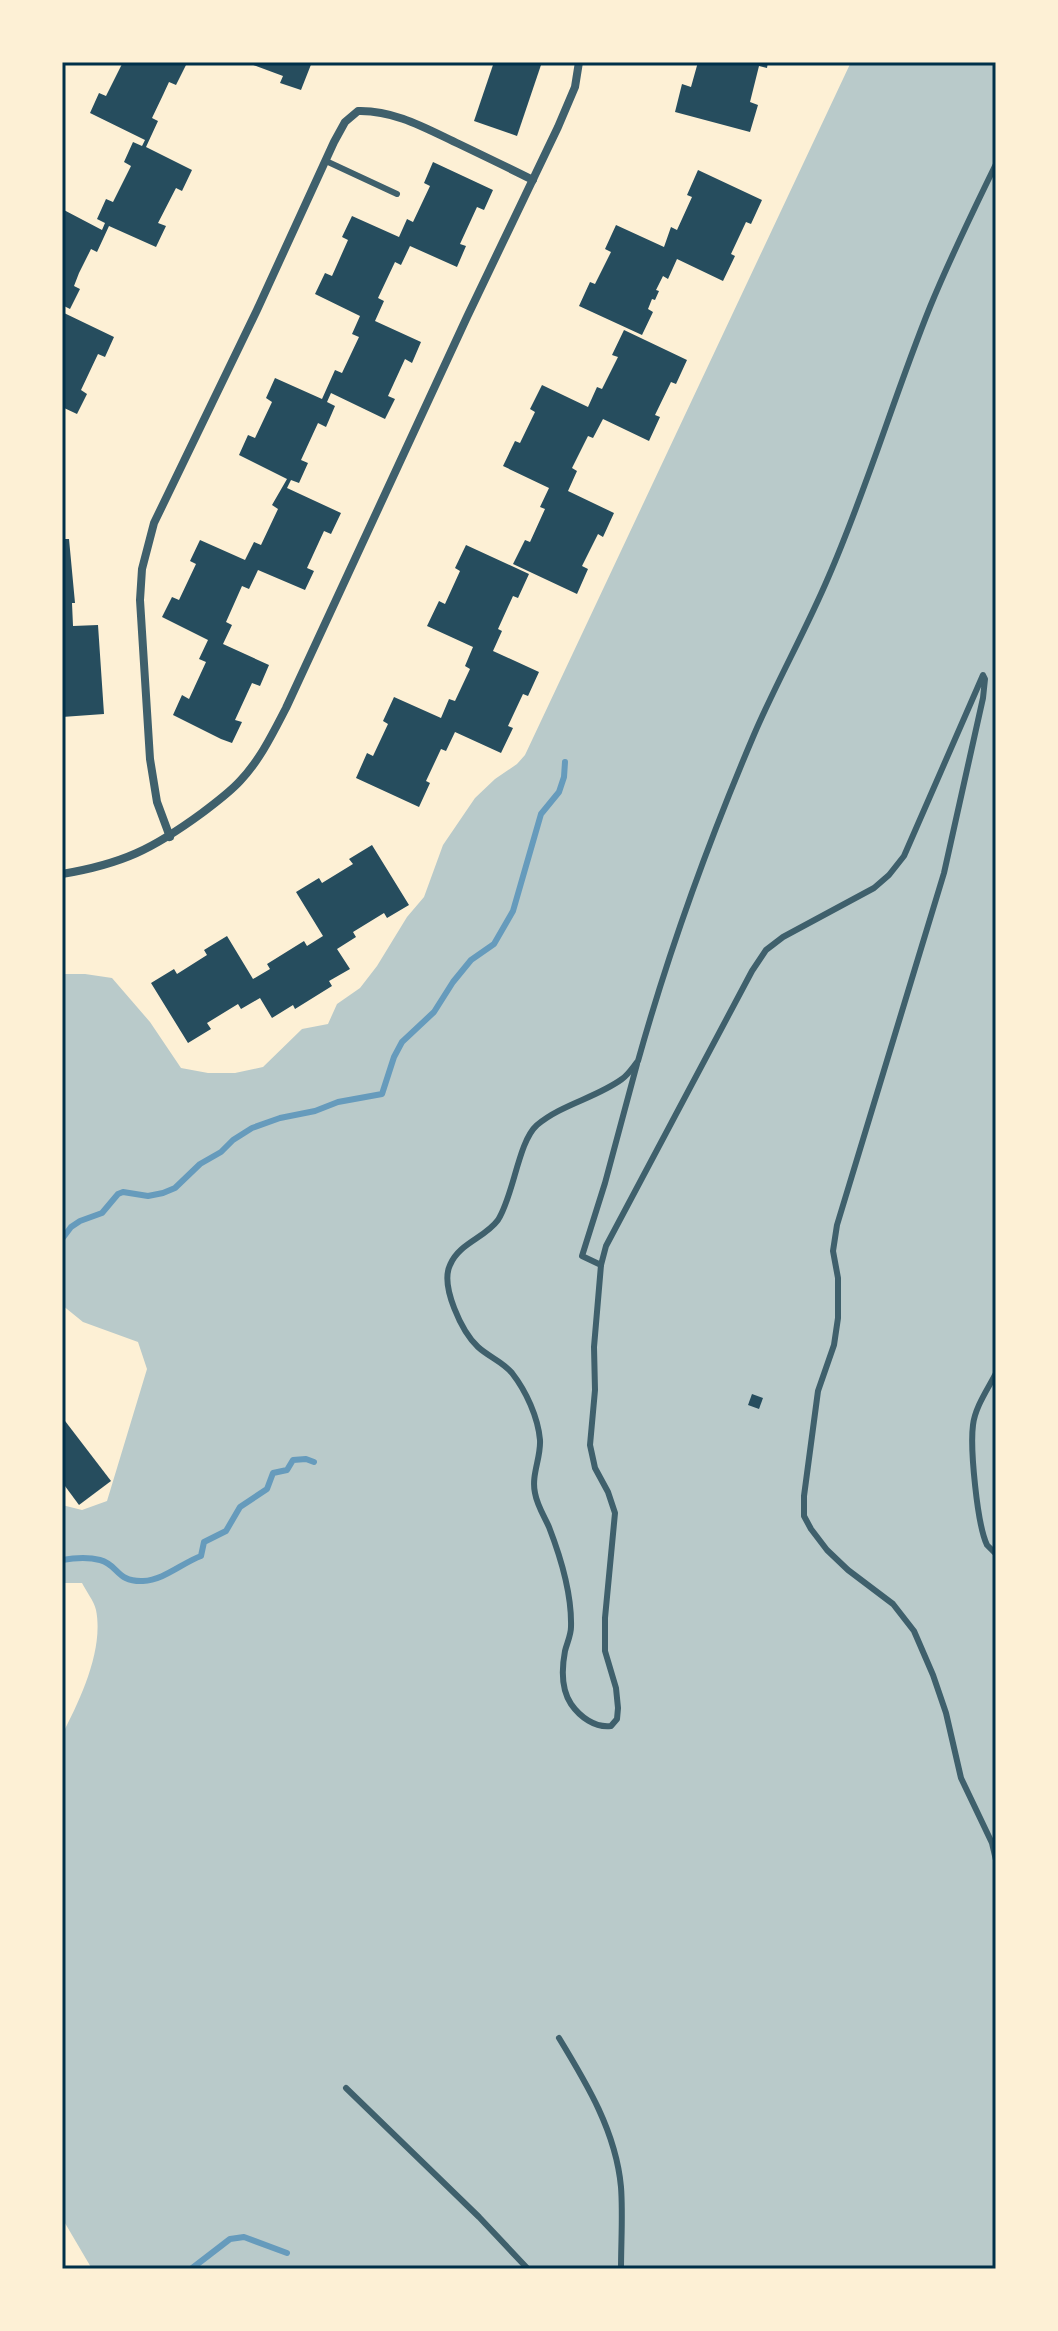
<svg xmlns="http://www.w3.org/2000/svg" width="1058" height="2331" font-family="'PT Serif',serif">
  <style>
    .green { fill: #b9caca }
    .lines { fill: none; stroke-linecap: round; stroke-linejoin: round }
    .stream { stroke: #669bbc; stroke-width: 6 }
    .building { fill: #264d5e }
    .service { stroke: #3f606c; stroke-width: 6 }
    .minor { stroke: #3f606c; stroke-width: 8 }
    .neatline { fill: none; stroke: #003049; stroke-width: 3 }
  </style>
  <rect width="100%" height="100%" fill="#fdf0d5"/>
  <path class="green" d="M851 62H996V2269H92L62 2218V1735C80 1700 104 1650 96 1610 94 1601 86 1591 82 1583H62V1505L82 1510 107 1501 147 1369 138 1342 83 1322 62 1305V974H85L112 978 150 1022 181 1068 208 1073H235L263 1067 302 1029 328 1024 337 1004 360 988 377 966 407 917 424 897 443 845 475 798 495 779 517 764 525 755Z"/>
  <g class="lines">
    <g class="stream">
      <path d="M62 1239 71 1227 80 1221 102 1213 118 1194 123 1192 148 1196 163 1193 175 1188 200 1164 221 1152 233 1140 252 1128 280 1118 315 1111 338 1102 382 1094 394 1057 402 1042 434 1012 453 982 471 960 494 944 513 911 541 814 559 792 564 777 565 762"/>
      <path d="M62 1560C74 1558 88 1557 100 1560 119 1565 116 1582 143 1581 164 1580 182 1563 201 1556L204 1542 226 1531 240 1507 267 1489 273 1473 287 1470 293 1460 306 1459 314 1462"/>
      <path d="M191 2269 230 2239 244 2237 287 2253"/>
    </g>
  </g>
  <g class="building">
    <path d="M123 62H179L186 65 176 85 169 82 163 95 152 118 158 121 146 147 192 170 182 191 176 188 158 223 166 226 156 247 109 226 97 252 91 249 79 273 74 286 80 289 70 309 62 305V209L102 230 105 223 97 219 106 199 113 202 131 166 124 162 133 142 142 146 145 140 90 113 99 93 106 96Z"/>
    <path d="M245 62H312L301 90 280 83 283 76Z"/>
    <path d="M494 62H542L517 136 474 121Z"/>
    <path d="M698 62H768L767 68 759 66 750 102 758 105 750 132 675 112 682 84 691 87Z"/>
    <path d="M433 162 493 190 484 210 477 207 460 244 466 246 457 267 410 246 401 265 395 262 378 298 384 301 375 321 421 342 412 363 405 359 388 396 395 399 385 419 331 393 327 402 335 406 326 427 318 423 301 460 308 463 299 483 291 480 287 488 341 513 331 534 324 531 307 568 314 571 305 590 258 570 249 589 242 586 226 622 232 625 223 644 269 665 260 686 252 683 235 720 242 722 232 743 221 739 173 715 182 695 189 699 206 662 199 659 208 640 162 617 172 597 179 600 196 564 190 561 200 540 245 560 254 542 261 545 278 509 272 505 287 479 239 455 248 435 255 438 272 402 266 398 275 378 322 399 335 370 342 373 359 337 352 334 360 316 315 294 325 273 332 276 348 240 342 237 352 216 399 237 407 219 413 222 430 186 424 183Z"/>
    <path d="M698 170 762 200 751 224 746 222 731 254 735 256 723 281 677 259 668 279 663 276 656 290 659 291 655 300 652 299 648 309 653 312 642 335 579 306 590 282 595 284 611 252 605 249 616 225 664 247 671 227 677 230 692 197 687 195Z"/>
    <path d="M62 312 114 337 105 357 98 354 81 390 87 394 77 414 62 407Z"/>
    <path d="M624 330 687 360 676 384 671 382 655 415 660 417 649 441 603 419 593 438 588 436 572 468 577 471 568 491 614 513 603 537 598 534 582 566 588 569 577 594 513 564 525 540 530 542 545 509 540 507 549 488 503 466 515 441 520 443 535 412 530 409 542 385 588 407 597 387 602 389 618 357 612 355Z"/>
    <path d="M62 539H69L75 603H72L73 626 98 625 104 714 62 717Z"/>
    <path d="M466 545 529 574 518 598 513 596 498 629 502 631 493 651 539 672 528 696 523 694 508 726 513 728 501 753 455 732 446 751 441 749 426 781 430 783 419 807 356 778 367 753 373 756 388 724 383 721 394 697 441 718 449 699 455 701 470 669 465 666 473 647 427 626 439 601 445 604 460 571 455 568Z"/>
    <path d="M372 845 409 905 387 918 384 913 353 932 356 937 337 949 350 969 329 981 332 986 295 1009 293 1005 272 1018 260 998 241 1009 238 1004 207 1023 211 1029 188 1043 151 983 174 969 177 974 207 955 204 950 227 936 253 979 270 969 267 964 304 941 307 946 323 936 296 892 319 878 322 883 353 864 349 859Z"/>
    <path d="M752 1394 763 1398 759 1409 748 1405Z"/>
    <path d="M62 1417 111 1481 79 1505 62 1482Z"/>
  </g>
  <g class="lines">
    <g class="service">
      <path d="M326 161 397 194"/>
      <path d="M996 164C973 211 950 258 930 307 894 396 867 489 828 578 805 632 776 683 753 737 708 843 669 950 638 1061 633 1067 628 1075 622 1079 596 1098 562 1104 537 1125 518 1142 514 1195 498 1220 485 1238 459 1243 450 1265 440 1286 462 1332 478 1347 489 1357 503 1362 512 1373 526 1391 538 1417 540 1440 541 1458 531 1475 535 1493 537 1505 544 1516 549 1527 561 1558 572 1593 571 1627 571 1635 567 1643 565 1651 562 1667 561 1689 571 1704 580 1717 595 1728 611 1726L617 1719 618 1708 616 1688 605 1651V1618L615 1513 608 1492 595 1468 590 1445 595 1390 594 1347 601 1265 606 1246 752 971 766 950 783 937 874 888 889 875 904 856 983 675 985 679 983 698 944 873 837 1225 833 1251 838 1278V1318L834 1345 818 1391 804 1496V1516L811 1529 827 1550 848 1570 893 1604 914 1631 933 1675 946 1713 961 1778 992 1843 996 1860"/>
      <path d="M601 1265 582 1256 605 1183 637 1064"/>
      <path d="M996 1373C988 1389 975 1407 973 1425 970 1448 977 1524 987 1545 989 1547 994 1552 996 1554"/>
      <path d="M559 2038C587 2084 616 2132 621 2187 623 2214 621 2242 621 2269"/>
      <path d="M346 2088 479 2217 528 2269"/>
    </g>
    <g class="minor">
      <path d="M170 837 157 802 150 759 140 600 142 569 154 523 257 310 334 142 345 122 358 111C395 110 427 129 459 144 484 156 509 168 533 180"/>
      <path d="M62 874C122 864 153 849 202 813 215 803 229 793 240 781 260 760 273 733 286 708L467 317 558 127 575 87 579 62"/>
    </g>
  </g>
  <rect width="1058" height="2331" fill="none" stroke="#fdf0d5" stroke-width="128"/>
  <rect x="64" y="64" width="930" height="2203" class="neatline"/>
</svg>
